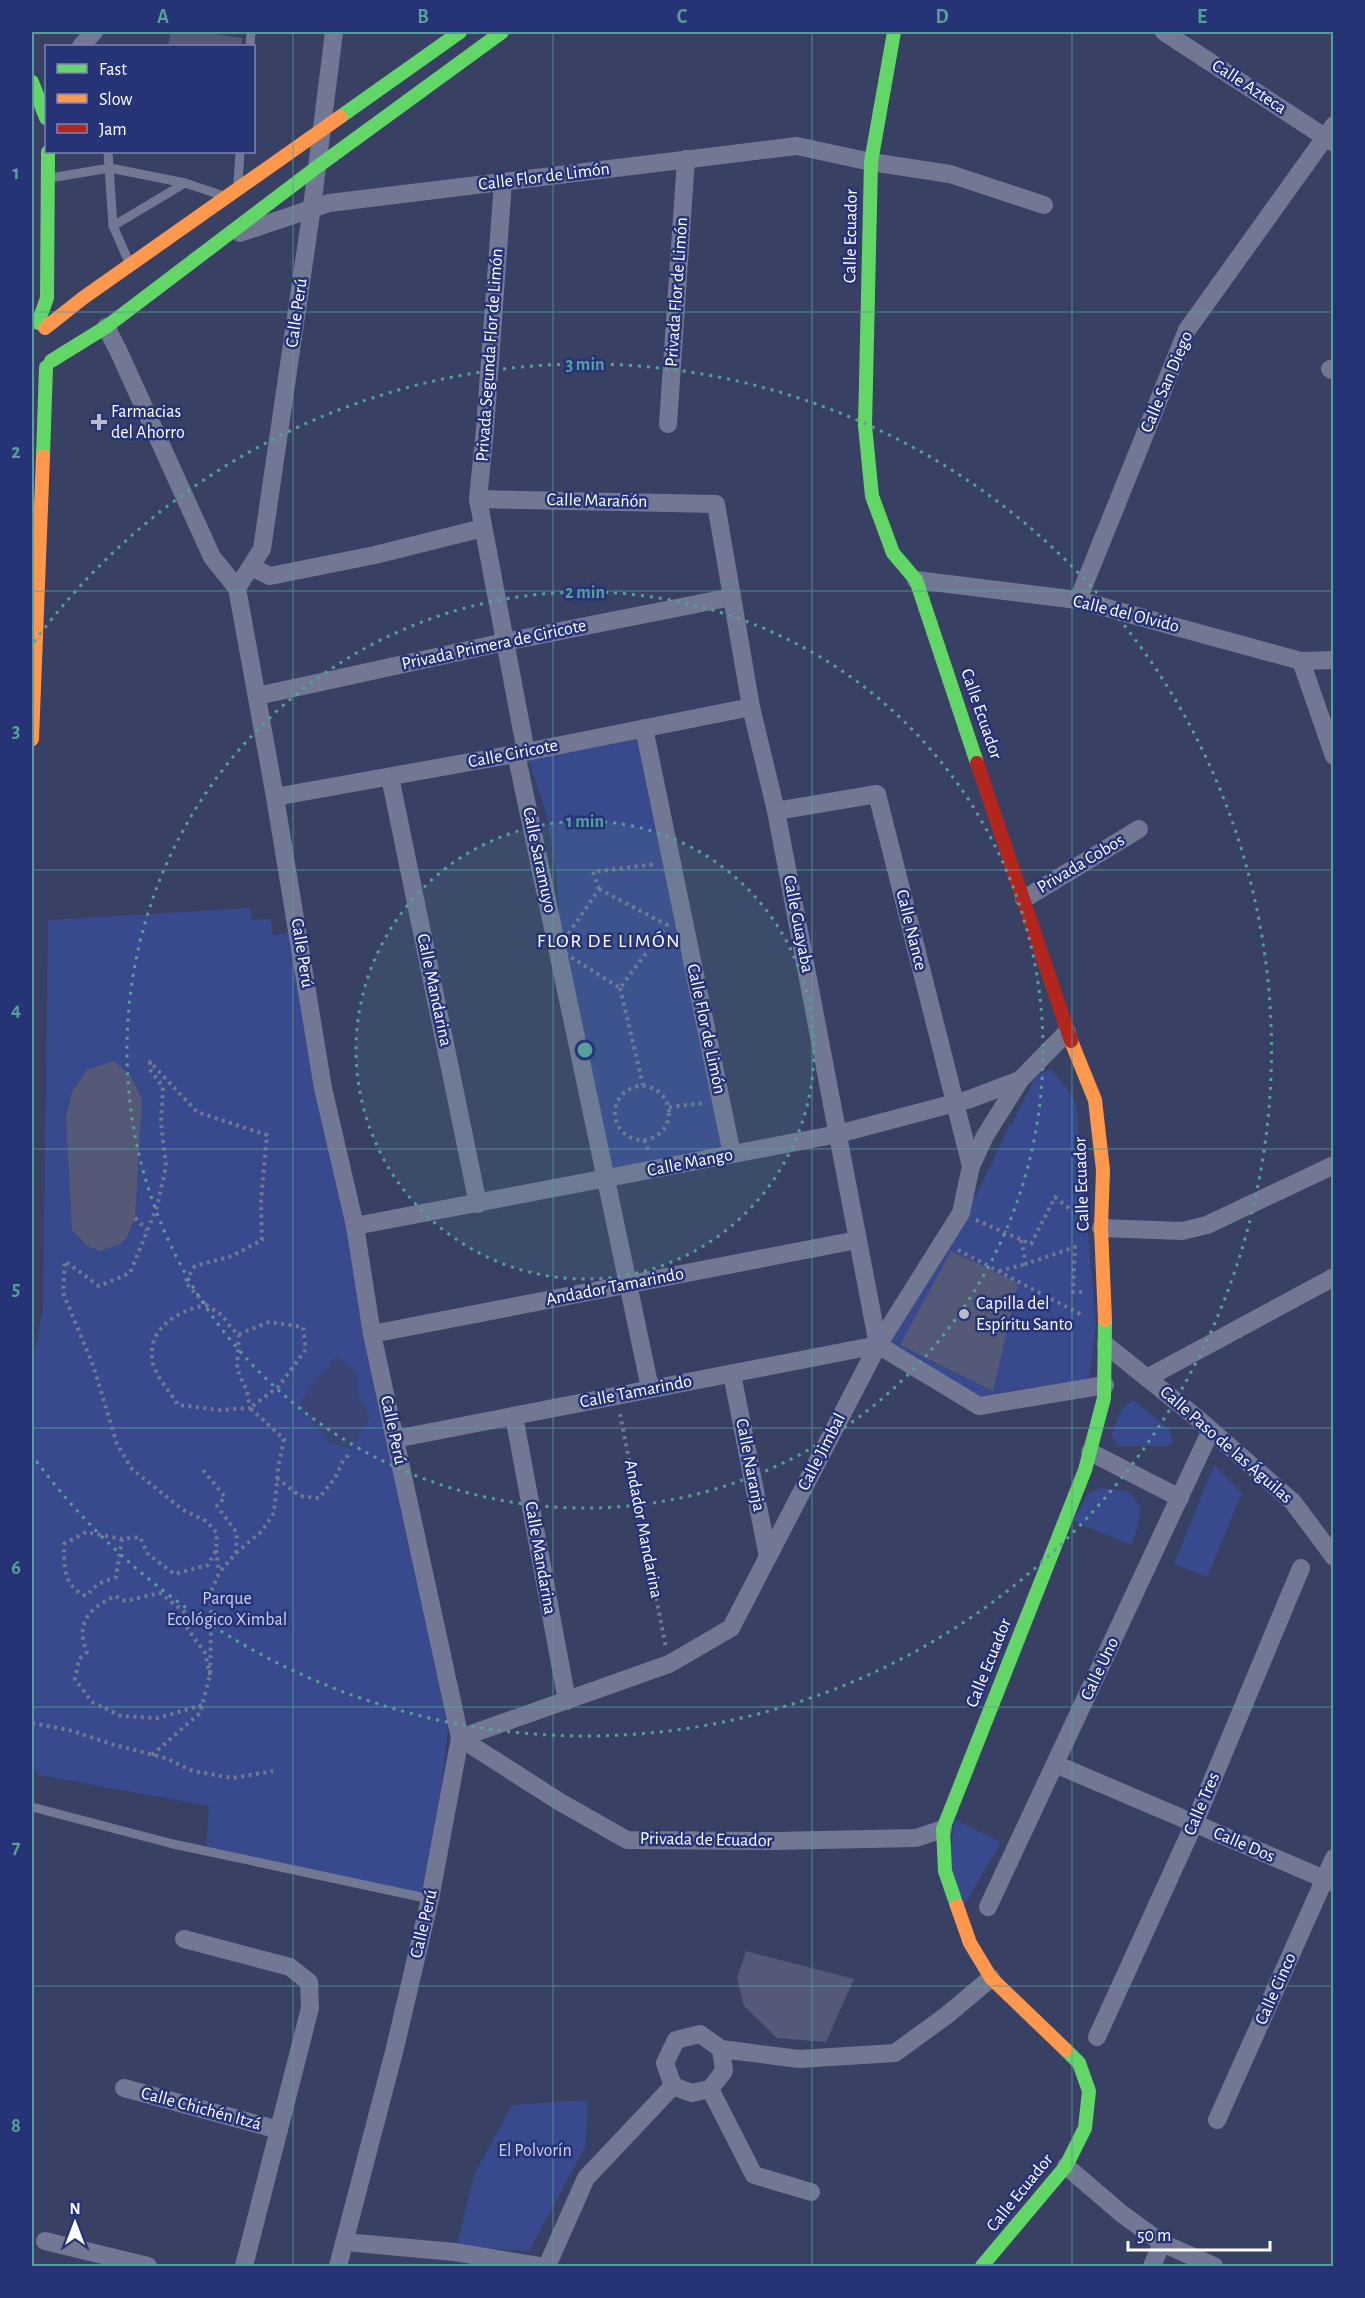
<svg xmlns="http://www.w3.org/2000/svg" width="1365" height="2298" font-family="'Alegreya Sans',sans-serif">
  <style>
    .green { fill: #39498d }
    .water { fill: #3b4575 }
    .building { fill: #535976 }
    .lines { fill: none; stroke-linecap: round; stroke-linejoin: round }
    .path { stroke: #727793; stroke-width: 4; stroke-dasharray: 3 4.5; stroke-linecap: butt }
    .lane { stroke: #727793; stroke-width: 9 }
    .street { stroke: #727793; stroke-width: 18 }
    .fast { stroke: #63d668; stroke-width: 14 }
    .slow { stroke: #ff974d; stroke-width: 14 }
    .jam { stroke: #b3261e; stroke-width: 14 }
    .grid { fill: none; stroke: #579f9a; stroke-width: 1.5; stroke-opacity: 0.55 }
    .ring { fill: none; stroke: #579f9a; stroke-width: 3; stroke-dasharray: 3 6 }
    .poi-dot { fill: #b9bcc9; stroke: #263376; stroke-width: 2 }
    .labels { text-anchor: middle; dominant-baseline: central; stroke-width: 5; stroke-linejoin: round; paint-order: stroke }
    .street-label { font-size: 18px; fill: #fff; stroke: #263376 }
    .poi-label { font-size: 18px; fill: #fff; stroke: #263376; text-anchor: start }
    .park-label { font-size: 18px; fill: #c9d0f2; stroke: #263376 }
    .neighbourhood-label { font-size: 20px; letter-spacing: 1.5px; fill: #fff; stroke: #263376 }
    .centre { fill: #579f9a; stroke: #263376; stroke-width: 3 }
    .ring-label { font-size: 18px; text-anchor: middle; font-weight: bold; fill: #579f9a; stroke: #263376; stroke-width: 5; stroke-linejoin: round; paint-order: stroke }
    .neatline { fill: none; stroke: #579f9a; stroke-width: 2 }
    .grid-label { font-size: 20px; text-anchor: middle; font-weight: bold; fill: #579f9a }
  </style>
  <rect width="100%" height="100%" fill="#384064"/>
  <g class="green">
    <path d="M641 732 730 1153 611 1175 561 955 557 877 546 813 527 756Z"/>
    <path d="M250 908 251 920 271 919 273 935 298 931 448 1727 430 1899 206 1849 209 1806 38 1775 32 1765V1414L33 1362 43 1307 48 920Z"/>
    <path d="M1051 1069 1076 1101 1096 1324 1089 1379 981 1396 883 1344 947 1244 982 1184 1009 1126H1011L1036 1076Z"/>
    <path d="M1133 1400 1170 1430 1172 1443 1168 1446H1119L1111 1436 1121 1410Z"/>
    <path d="M1214 1465 1242 1493 1207 1577 1174 1564Z"/>
    <path d="M1100 1488 1128 1491 1140 1506 1138 1527 1131 1545 1073 1521 1088 1494Z"/>
    <path d="M954 1819 1001 1842 963 1907 949 1867Z"/>
    <path d="M587 2100 586 2145 529 2251 457 2246 474 2175 512 2105Z"/>
  </g>
  <path class="water" d="M336 1356 357 1372 359 1395 370 1417 352 1449 330 1443 299 1403Z"/>
  <g class="building">
    <path d="M171 32H203L242 38V46H168Z"/>
    <path d="M114 1061 131 1077 142 1099 135 1218 126 1239 120 1244 100 1251 87 1246 72 1230 66 1118 72 1092 87 1070Z"/>
    <path d="M951 1251 1018 1283 993 1391 900 1345Z"/>
    <path d="M746 1951 854 1979 826 2042 777 2038 744 2006 737 1978Z"/>
  </g>
  <g class="lines">
    <g class="path">
      <path d="M599 889 667 925 620 988 558 949Z"/>
      <path d="M599 889 593 872 656 864"/>
      <path d="M620 988 643 1085"/>
      <circle cx="642" cy="1113" r="27"/>
      <path d="M669 1107 704 1103"/>
      <path d="M644 1140 650 1153"/>
      <path d="M135 1218 147 1230"/>
      <path d="M976 1220 1031 1244 1055 1197 1080 1217"/>
      <path d="M1021 1240 1026 1264 1075 1247 1073 1292H1083"/>
      <path d="M958 1250 1084 1316"/>
      <path d="M999 1271 1026 1264"/>
      <path d="M206 1305 222 1315 232 1329 239 1334 237 1369 247 1391 250 1408 220 1410 178 1405C171 1393 157 1378 153 1364 145 1329 177 1311 206 1305Z"/>
      <path d="M620 1414 666 1648"/>
      <path d="M277 1478 300 1496 319 1498 335 1478 343 1461 350 1453"/>
      <path d="M122 1539 116 1577 98 1584 86 1596C63 1586 64 1566 64 1544L86 1532 122 1539 140 1537 147 1553 174 1574 208 1565 216 1550 217 1533 206 1521 183 1510 132 1469 117 1444 93 1365 63 1293 65 1261 99 1286 130 1273 157 1207 166 1166 161 1123 163 1087 151 1071 150 1062 197 1112 267 1135 261 1200 262 1240 232 1256 195 1266 185 1282 206 1305"/>
      <path d="M216 1550 219 1572"/>
      <path d="M236 1553 262 1531 274 1513 278 1468 284 1439 250 1408 279 1386 306 1349 303 1327 269 1322 239 1334"/>
      <path d="M202 1705 158 1718 121 1716 92 1702 75 1679 79 1659 87 1652C75 1622 89 1609 115 1596L125 1601 160 1593 191 1617 185 1625 205 1653 210 1675"/>
      <path d="M32 1723 73 1731 111 1744 165 1758 193 1771 232 1778 273 1771"/>
      <path d="M152 1755 200 1713 202 1705 210 1675 212 1589 219 1573 236 1553 237 1533 217 1506 225 1497 203 1470"/>
    </g>
    <g class="lane">
      <path d="M250 46 251 32"/>
      <path d="M108 152 113 226 129 262"/>
      <path d="M50 178 110 168 185 183 221 195"/>
      <path d="M238 183 240 152"/>
      <path d="M113 226 185 183"/>
      <path d="M32 1807 173 1844 430 1899"/>
    </g>
    <g class="street">
      <path d="M334 32 312 207 262 549 237 588 275 797 323 1088 355 1226 372 1334 460 1738 430 1899 395 2048 338 2266"/>
      <path d="M1164 32 1334 143"/>
      <path d="M81 46 94 32"/>
      <path d="M503 182 485 429 478 499 526 752"/>
      <path d="M240 233 329 203 797 146 871 162 950 174 1044 205"/>
      <path d="M106 327 118 350 212 557 237 588"/>
      <path d="M1330 369 1334 371"/>
      <path d="M668 424 686 159"/>
      <path d="M478 499 716 504 751 707 776 811 878 1345"/>
      <path d="M251 567 270 576 375 555 483 528"/>
      <path d="M916 580 1078 600 1301 661 1334 660"/>
      <path d="M1078 600 1187 330 1334 125"/>
      <path d="M1301 661 1334 756"/>
      <path d="M257 696 505 642 732 597"/>
      <path d="M644 728 732 1154"/>
      <path d="M516 753 650 1388"/>
      <path d="M390 777 478 1204"/>
      <path d="M275 797 526 752 751 707"/>
      <path d="M776 811 877 794 971 1166"/>
      <path d="M1024 899 1139 829"/>
      <path d="M355 1226 838 1134 970 1099 1020 1080"/>
      <path d="M1101 1228 1182 1231 1207 1225 1334 1165"/>
      <path d="M372 1334 857 1240"/>
      <path d="M878 1345 979 1406 1105 1385"/>
      <path d="M1106 1345 1197 1418 1293 1502 1334 1557"/>
      <path d="M732 1374 768 1557"/>
      <path d="M1147 1378 1334 1277"/>
      <path d="M514 1416 567 1701"/>
      <path d="M395 1439 878 1345"/>
      <path d="M1090 1452 1180 1498"/>
      <path d="M460 1738 669 1664 731 1628 878 1345 961 1213 971 1166 985 1136 1020 1080 1067 1032"/>
      <path d="M460 1738 560 1802 627 1840 774 1841 916 1838 943 1829"/>
      <path d="M1055 1764 1334 1883"/>
      <path d="M988 1907 1211 1430"/>
      <path d="M184 1939 290 1967 309 1982 310 2008 244 2266"/>
      <path d="M1097 2037 1194 1824 1301 1568"/>
      <path d="M721 2049 724 2071 710 2089 692 2093 673 2086 665 2063 676 2040 700 2034 721 2049 799 2059 895 2053 947 2015 991 1978"/>
      <path d="M124 2088 279 2130"/>
      <path d="M710 2089 754 2175 811 2192"/>
      <path d="M1217 2120 1334 1858"/>
      <path d="M1066 2166 1122 2214 1162 2243 1214 2266"/>
      <path d="M45 2241 148 2266"/>
      <path d="M345 2242 454 2252 539 2266"/>
      <path d="M547 2266 586 2178 673 2086"/>
      <path d="M1152 2266 1162 2243"/>
    </g>
    <g class="fast">
      <path d="M894 32 871 162 865 426 872 496 893 553 916 580 977 763"/>
      <path d="M32 82 46 118"/>
      <path d="M340 117 460 32"/>
      <path d="M38 323 47 298 48 152"/>
      <path d="M51 361 106 327 317 167 502 32"/>
      <path d="M43 456 46 367"/>
      <path d="M957 1906 945 1871 943 1829 1085 1470 1104 1398 1105 1320"/>
      <path d="M982 2266 1066 2166 1085 2128 1089 2091 1079 2063 1066 2050"/>
    </g>
    <g class="slow">
      <path d="M45 328 83 298 340 117"/>
      <path d="M32 739 43 456"/>
      <path d="M1071 1041 1095 1100 1103 1170 1101 1228 1105 1320"/>
      <path d="M957 1906 970 1943 991 1978 1066 2050"/>
    </g>
    <path class="jam" d="M977 763 1071 1041"/>
  </g>
  <path class="grid" d="M293 32V2266M553 32V2266M812 32V2266M1072 32V2266M32 312H1334M32 591H1334M32 870H1334M32 1149H1334M32 1428H1334M32 1707H1334M32 1986H1334"/>
  <circle cx="585" cy="1050" r="229" fill="#579f9a" fill-opacity=".12"/>
  <g class="ring">
    <circle cx="585" cy="1050" r="229"/>
    <circle cx="585" cy="1050" r="458"/>
    <path d="M34 642A686 686 0 1 1 34 1458"/>
  </g>
  <g class="poi-dot">
    <path d="M96 413h6v6h6v6h-6v6h-6v-6h-6v-6h6z"/>
    <circle cx="964" cy="1314" r="6"/>
  </g>
  <g class="labels">
    <g class="street-label">
      <text transform="translate(1249 87) rotate(33)">Calle Azteca</text>
      <text transform="translate(544 177) rotate(-7)">Calle Flor de Limón</text>
      <text transform="translate(851 236) rotate(-89)">Calle Ecuador</text>
      <text transform="translate(677 292) rotate(-86)">Privada Flor de Limón</text>
      <text transform="translate(297 313) rotate(-82)">Calle Perú</text>
      <text transform="translate(490 355) rotate(-86)">Privada Segunda Flor de Limón</text>
      <text transform="translate(1167 382) rotate(-67)">Calle San Diego</text>
      <text transform="translate(597 501) rotate(1)">Calle Marañón</text>
      <text transform="translate(1126 614) rotate(14)">Calle del Olvido</text>
      <text transform="translate(494 645) rotate(-12)">Privada Primera de Ciricote</text>
      <text transform="translate(981 714) rotate(71)">Calle Ecuador</text>
      <text transform="translate(513 754) rotate(-11)">Calle Ciricote</text>
      <text transform="translate(539 860) rotate(78)">Calle Saramuyo</text>
      <text transform="translate(1081 864) rotate(-31)">Privada Cobos</text>
      <text transform="translate(798 924) rotate(79)">Calle Guayaba</text>
      <text transform="translate(911 930) rotate(76)">Calle Nance</text>
      <text transform="translate(302 953) rotate(81)">Calle Perú</text>
      <text transform="translate(434 990) rotate(78)">Calle Mandarina</text>
      <text transform="translate(706 1029) rotate(78)">Calle Flor de Limón</text>
      <text transform="translate(690 1163) rotate(-11)">Calle Mango</text>
      <text transform="translate(1082 1184) rotate(-92)">Calle Ecuador</text>
      <text transform="translate(615 1287) rotate(-11)">Andador Tamarindo</text>
      <text transform="translate(636 1392) rotate(-11)">Calle Tamarindo</text>
      <text transform="translate(393 1430) rotate(78)">Calle Perú</text>
      <text transform="translate(1226 1445) rotate(41)">Calle Paso de las Águilas</text>
      <text transform="translate(822 1452) rotate(-63)">Calle Jimbal</text>
      <text transform="translate(750 1465) rotate(79)">Calle Naranja</text>
      <text transform="translate(643 1529) rotate(79)">Andador Mandarina</text>
      <text transform="translate(540 1558) rotate(80)">Calle Mandarina</text>
      <text transform="translate(989 1663) rotate(-68)">Calle Ecuador</text>
      <text transform="translate(1100 1669) rotate(-65)">Calle Uno</text>
      <text transform="translate(1202 1804) rotate(-67)">Calle Tres</text>
      <text transform="translate(706 1840) rotate(1)">Privada de Ecuador</text>
      <text transform="translate(1244 1845) rotate(23)">Calle Dos</text>
      <text transform="translate(424 1924) rotate(-77)">Calle Perú</text>
      <text transform="translate(1276 1989) rotate(-66)">Calle Cinco</text>
      <text transform="translate(201 2109) rotate(15)">Calle Chichén Itzá</text>
      <text transform="translate(1020 2193) rotate(-51)">Calle Ecuador</text>
    </g>
    <g class="poi-label">
      <text x="111" y="412">Farmacias<tspan x="111" dy="21">del Ahorro</tspan></text>
      <text x="976" y="1304">Capilla del<tspan x="976" dy="21">Espíritu Santo</tspan></text>
    </g>
    <g class="park-label">
      <text x="227" y="1599">Parque<tspan x="227" dy="21">Ecológico Ximbal</tspan></text>
      <text x="535" y="2151">El Polvorín</text>
    </g>
    <g class="neighbourhood-label">
      <text x="609" y="941">FLOR DE LIMÓN</text>
    </g>
  </g>
  <circle cx="585" cy="1050" r="9" class="centre"/>
  <g class="ring-label">
    <text x="585" y="370">3 min</text>
    <text x="585" y="598">2 min</text>
    <text x="585" y="827">1 min</text>
  </g>
  <rect width="1365" height="2298" fill="none" stroke="#263376" stroke-width="66"/>
  <rect x="45" y="45" width="210" height="108" fill="#263376" stroke="#7d85ad" stroke-width="1.5"/>
  <rect x="57" y="64" width="30" height="9" fill="#63d668" stroke="#7d85ad" stroke-width="1.5"/>
  <text x="99" y="75" font-size="18" fill="#ffffff">Fast</text>
  <rect x="57" y="94" width="30" height="9" fill="#ff974d" stroke="#7d85ad" stroke-width="1.5"/>
  <text x="99" y="105" font-size="18" fill="#ffffff">Slow</text>
  <rect x="57" y="124" width="30" height="9" fill="#b3261e" stroke="#7d85ad" stroke-width="1.5"/>
  <text x="99" y="135" font-size="18" fill="#ffffff">Jam</text>
  <g transform="translate(75 2223)" stroke="#263376" stroke-width="4.5" paint-order="stroke">
  <path d="M0-4.5L10 22L0 15L-10 22Z" fill="#ffffff"/>
  <text y="-9" font-size="16" font-weight="bold" text-anchor="middle" fill="#ffffff">N</text>
  </g>
  <path d="M1128 2241v9h142v-9" fill="none" stroke="#ffffff" stroke-width="3"/>
  <text x="1137" y="2241" font-size="18" fill="#ffffff" stroke="#263376" stroke-width="4.5" paint-order="stroke">50 m</text>
  <rect x="33" y="33" width="1299" height="2232" class="neatline"/>
  <g class="grid-label">
    <text x="163" y="23">A</text>
    <text x="423" y="23">B</text>
    <text x="682" y="23">C</text>
    <text x="942" y="23">D</text>
    <text x="1202" y="23">E</text>
    <text x="16" y="179">1</text>
    <text x="16" y="458">2</text>
    <text x="16" y="737">3</text>
    <text x="16" y="1016">4</text>
    <text x="16" y="1295">5</text>
    <text x="16" y="1574">6</text>
    <text x="16" y="1853">7</text>
    <text x="16" y="2132">8</text>
  </g>
</svg>
